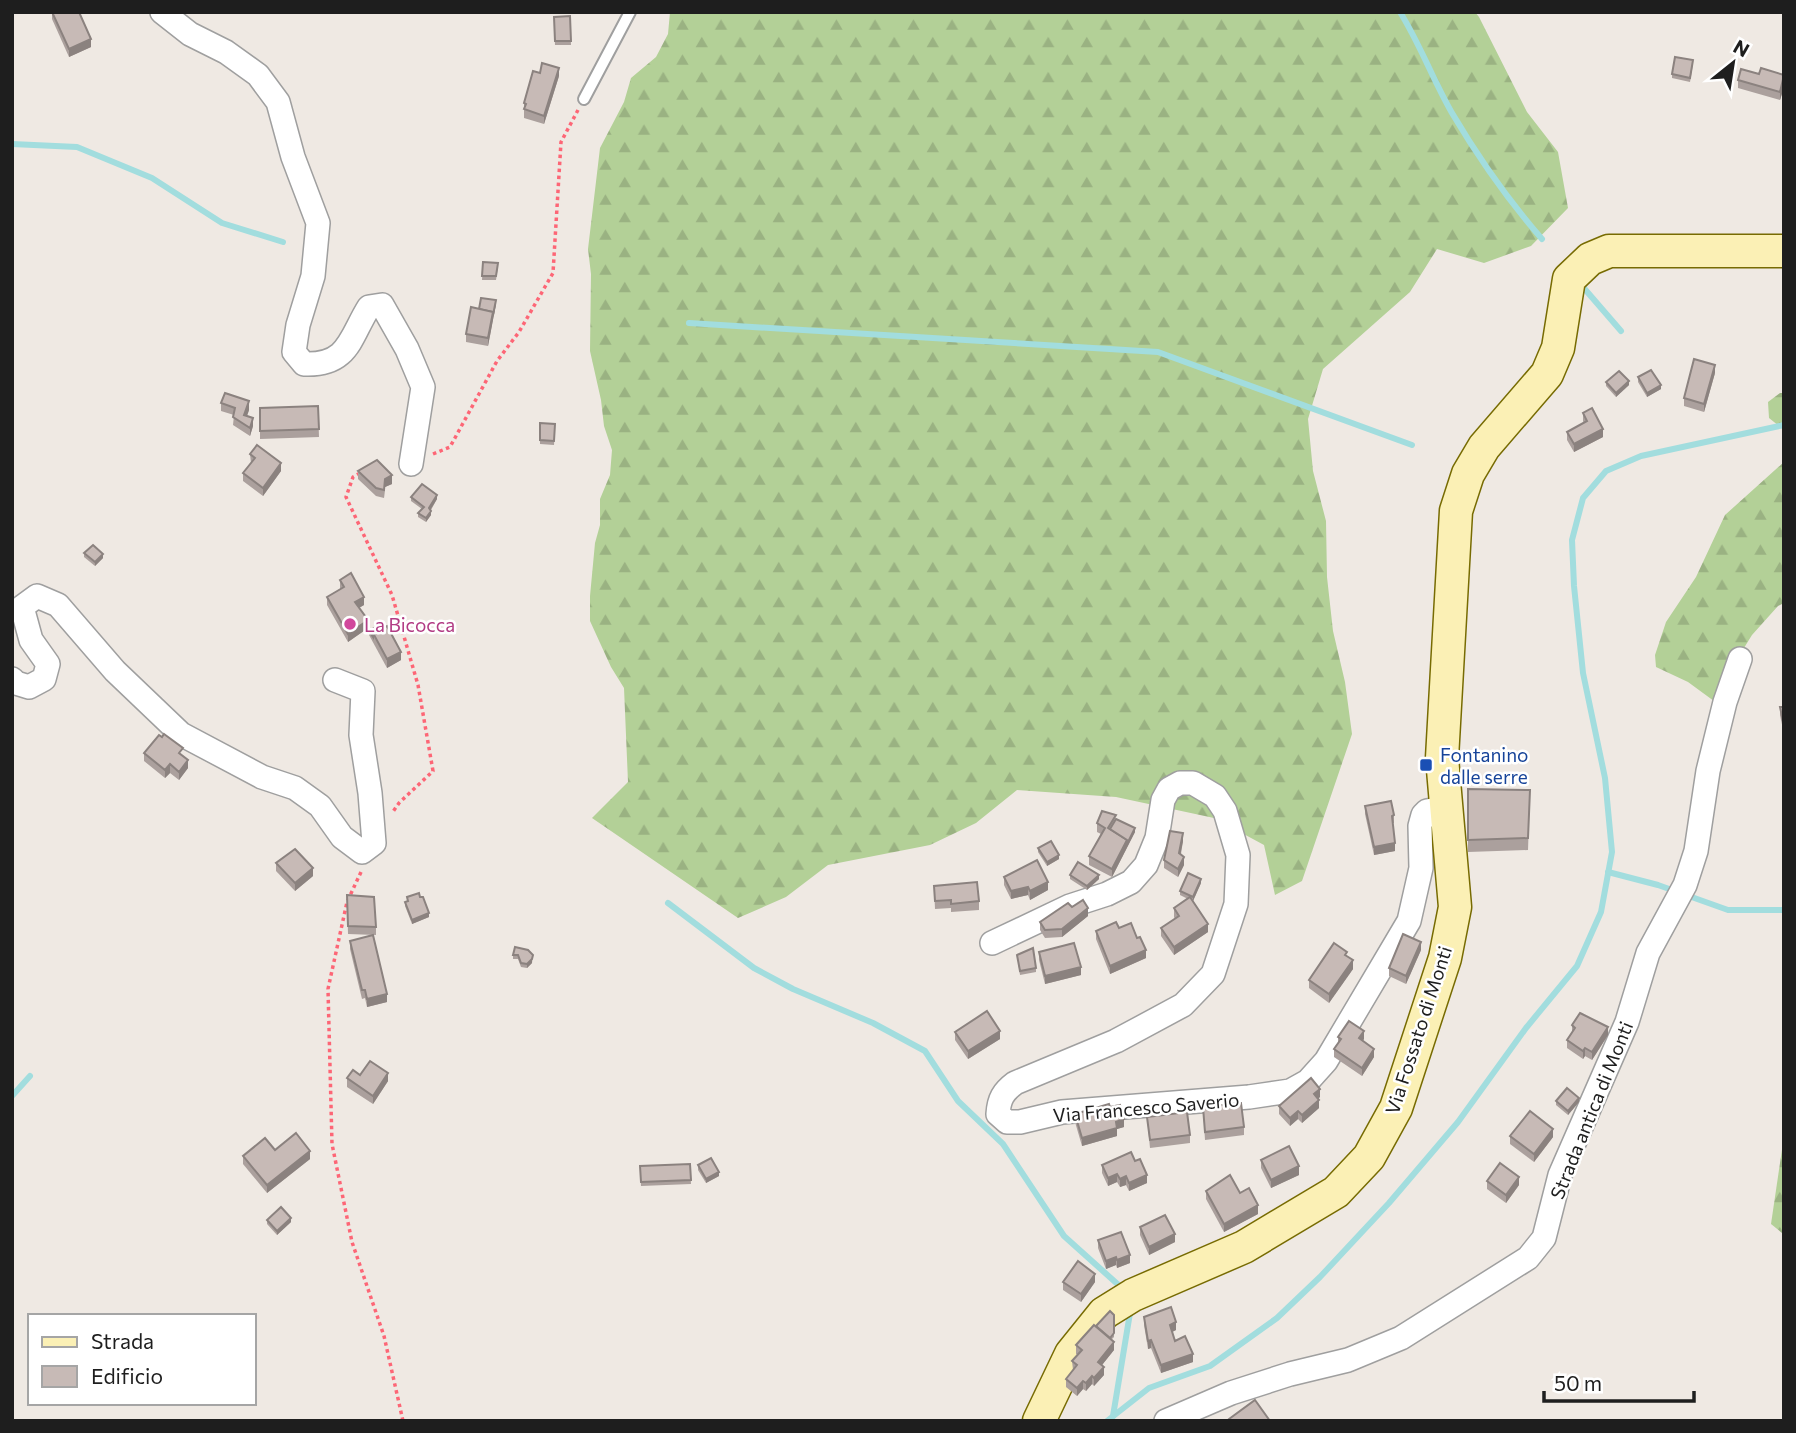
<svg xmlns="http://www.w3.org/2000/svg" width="1796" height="1433" font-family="Commissioner,sans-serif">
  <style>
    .forest { fill: url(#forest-firs) }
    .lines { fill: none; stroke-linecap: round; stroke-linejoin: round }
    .stream { stroke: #a2ddde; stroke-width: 6 }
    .lane-casing { stroke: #9f9f9f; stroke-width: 14 }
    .street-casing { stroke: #9f9f9f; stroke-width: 26 }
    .secondary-casing { stroke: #776b02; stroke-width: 35 }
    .path { stroke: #fd6676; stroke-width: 3.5; stroke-dasharray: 3.5 3.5; stroke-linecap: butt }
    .lane { stroke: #fff; stroke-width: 10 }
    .street { stroke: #fff; stroke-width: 23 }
    .secondary { stroke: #fbf0b5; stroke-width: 32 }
    .wall { fill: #aba09d }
    .shaded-wall { fill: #8b827f }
    .building { fill: #c7bab6; stroke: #8b827f; stroke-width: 2 }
    .hotel-dot { fill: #d1479c; stroke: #fff; stroke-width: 2.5 }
    .transit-dot { fill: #1a4fb4; stroke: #fff; stroke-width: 2.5 }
    .labels { text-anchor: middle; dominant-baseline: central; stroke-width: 5; stroke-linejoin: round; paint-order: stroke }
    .hotel-label { font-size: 19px; fill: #b23c85; stroke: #fff; text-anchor: start }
    .transit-label { font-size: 19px; fill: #164399; stroke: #fff; text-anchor: start }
    .street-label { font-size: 19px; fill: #1e1e1e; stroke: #fff }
  </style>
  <defs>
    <pattern id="forest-firs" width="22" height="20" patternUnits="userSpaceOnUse" patternTransform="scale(1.75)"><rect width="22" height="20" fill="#b3d097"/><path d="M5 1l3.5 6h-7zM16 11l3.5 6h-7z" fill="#9ab282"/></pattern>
  </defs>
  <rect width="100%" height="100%" fill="#efe9e3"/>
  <g class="forest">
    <path d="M670 12H1475L1479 17 1527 112 1558 152 1568 208 1531 246 1484 263 1437 249 1410 292 1323 369 1308 419 1313 471 1326 521 1327 577 1333 631 1345 682 1352 734 1302 881 1275 895 1264 845 1214 818 1116 797 1017 790 976 823 930 845 828 865 786 897 738 918 592 818 628 782 624 688 611 667 590 621V596L595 543 600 525V499L610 475 612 450 604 426 601 400 590 351 591 274 588 249 600 148 624 102 631 78 656 57 668 34Z"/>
    <path d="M1780 393H1784V430L1769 418 1768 402Z"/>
    <path d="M1784 462V603L1778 606 1752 635 1739 656 1718 704 1688 682 1656 667 1655 655 1666 622 1696 577 1725 515Z"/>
    <path d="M1784 1136V1233H1782L1771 1224Z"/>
  </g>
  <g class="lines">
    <g class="stream">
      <path d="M1400 12C1420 44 1433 80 1452 113 1478 157 1508 200 1542 239"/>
      <path d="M12 144 77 147 152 178 222 223 283 242"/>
      <path d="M1583 287 1621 331"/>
      <path d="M689 323 1158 352 1412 445"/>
      <path d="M1608 872 1658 885 1728 910H1784"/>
      <path d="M668 903 754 968 793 989 873 1023 925 1051 958 1101 1003 1144 1064 1236 1123 1289"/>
      <path d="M12 1096 30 1076"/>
      <path d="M1113 1416 1130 1313"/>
      <path d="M1107 1421 1149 1388 1210 1366 1277 1318 1320 1277 1389 1203 1458 1122 1526 1028 1577 966 1601 912 1612 852 1605 778 1583 673 1574 586 1572 540 1583 498 1606 471 1641 456 1784 425"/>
    </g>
    <g class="lane-casing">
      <path id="lane" d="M584 99 630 12"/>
    </g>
    <g class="street-casing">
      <g id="street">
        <path d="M162 12 190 34 226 52 258 75 278 102 293 157 318 223 313 276 298 325 294 352 304 364C349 366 350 337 369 307L382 305 407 349 423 387 411 464"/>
        <path d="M12 679 16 683 29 687 44 679 48 664 31 640 22 607 37 596 58 605 115 671 181 734 262 777 295 788 320 806 342 837 362 852 374 843 370 793 361 735 363 691 335 680"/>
        <path d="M992 943 1070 906 1107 894 1131 882 1146 865 1157 838 1163 800 1169 789 1180 783H1193L1215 796 1225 811 1238 855 1236 904 1213 974 1183 1005 1116 1041 1015 1083C1003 1092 999 1099 998 1114L1007 1122H1020L1062 1112 1249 1097 1290 1091 1308 1081 1326 1061 1409 921 1421 868 1420 826 1423 815 1427 811 1448 807"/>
        <path d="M1166 1421 1231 1393 1290 1374 1348 1360 1401 1338 1528 1258 1544 1238 1560 1175 1627 1022 1648 953 1685 885 1696 851 1708 771 1725 702 1740 659"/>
      </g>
    </g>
    <g class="secondary-casing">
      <path id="secondary" d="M1039 1421 1071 1354 1104 1313 1133 1295 1244 1247 1336 1192 1369 1157 1396 1108 1445 958 1455 907 1442 758 1456 511 1468 474 1484 447 1547 374 1558 348 1569 279 1590 259 1609 251H1784"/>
    </g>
    <g class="path">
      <path d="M433 454 450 447 497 361 519 332 553 273 561 142 578 110"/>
      <path d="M360 473 353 477 346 497 392 595 418 685 433 771 399 803 392 813"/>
      <path d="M361 872 347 902 328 989 332 1144 352 1242 384 1336 403 1421"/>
    </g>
    <use href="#lane" class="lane"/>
    <use href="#street" class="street"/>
    <use href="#secondary" class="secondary"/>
  </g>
  <g class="wall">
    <path d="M52 12H79L91 47 69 57 52 19Z"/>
    <path d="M570 16 571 45H555L554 17Z"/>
    <path d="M1693 64 1690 82 1672 78V74Z"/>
    <path d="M1759 74 1784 75V87L1780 100 1738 88V80Z"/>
    <path d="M559 76 544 124 524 118V103Z"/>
    <path d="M483 262 498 267 496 280H482Z"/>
    <path d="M496 304 488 346 466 342V334L479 309Z"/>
    <path d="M1715 373 1704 412 1684 406V398Z"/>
    <path d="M1638 377 1661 389 1647 397 1638 382Z"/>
    <path d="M1606 382 1629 385 1616 397 1606 386Z"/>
    <path d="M221 403 249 410 247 416 253 426 250 436 233 425 234 415 221 411Z"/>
    <path d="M318 406 319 437 260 439V408Z"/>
    <path d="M1583 413 1603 437 1574 452 1567 440V432L1584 423 1583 421Z"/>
    <path d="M540 423 555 424 554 445 540 444Z"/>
    <path d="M250 454 281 471 263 496 243 481V473L251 463Z"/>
    <path d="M358 471 392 484 385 487 384 498 376 496 358 479Z"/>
    <path d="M411 497 437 499 431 510V515L426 522 418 517V513L422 509 411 501Z"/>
    <path d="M84 553 103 558 95 566 84 557Z"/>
    <path d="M340 580 364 605 359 608 368 628 348 642 327 605V597L340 589Z"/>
    <path d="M369 631 401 660 387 668 369 635Z"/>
    <path d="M1780 707H1784V734L1780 715Z"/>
    <path d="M144 753 183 756 188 768 179 780 170 773 165 778 144 761Z"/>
    <path d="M1468 789 1530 790 1528 850 1468 852Z"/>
    <path d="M1365 806 1394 815V823H1392L1395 851 1374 855 1365 814Z"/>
    <path d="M1116 819 1135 832 1112 877 1089 865V856L1101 834 1097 832V823Z"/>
    <path d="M1183 841 1181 854 1184 865 1178 877 1164 868V860Z"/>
    <path d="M1038 848 1059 859 1047 866 1038 852Z"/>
    <path d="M276 863 313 876 295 891 276 871Z"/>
    <path d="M1070 875 1099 879 1087 890 1070 879Z"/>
    <path d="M1004 877 1048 890 1030 900 1028 895 1011 899 1004 885Z"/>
    <path d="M1201 883 1193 901 1192 900 1208 932 1174 955 1161 936V928L1175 919 1174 917V908L1188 899 1180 895V891Z"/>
    <path d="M934 886 979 901V910L951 912V908L935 909Z"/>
    <path d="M347 895 376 927V935L348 934Z"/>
    <path d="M407 897 429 917 412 924 405 906V902L407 901Z"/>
    <path d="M1072 907 1088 916 1062 937 1045 938 1040 930V922Z"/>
    <path d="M1119 928 1146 958 1110 974 1096 939V931Z"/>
    <path d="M350 941 387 1002 367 1007 365 998 362 999 350 949Z"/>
    <path d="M1421 950 1406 984 1389 976V968Z"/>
    <path d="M1039 952 1081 975 1045 984 1039 960Z"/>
    <path d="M513 955H533L532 963 527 968 521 967 518 959H513Z"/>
    <path d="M1017 955 1036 968V972L1020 975Z"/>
    <path d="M1347 956 1353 969 1329 1003 1309 988V980Z"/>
    <path d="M1572 1025 1608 1035 1592 1060 1585 1056 1583 1059 1567 1048V1040L1572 1033Z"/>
    <path d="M955 1032 1000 1039 968 1059 955 1040Z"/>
    <path d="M1338 1037 1364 1039 1362 1041 1374 1057 1362 1076 1334 1057V1049L1338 1044Z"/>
    <path d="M360 1075 388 1081 373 1104 347 1087V1078Z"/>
    <path d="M1320 1097 1318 1099 1319 1108 1302 1123 1298 1119 1290 1126 1279 1114V1106Z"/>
    <path d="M1556 1101 1579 1102 1568 1115 1556 1105Z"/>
    <path d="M1110 1107 1124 1127 1117 1129V1136L1082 1146 1075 1122V1114Z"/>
    <path d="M1203 1107 1244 1127V1135L1205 1140Z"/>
    <path d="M1147 1117 1190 1135V1143L1150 1148Z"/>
    <path d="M1510 1136 1553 1137 1534 1162 1510 1144Z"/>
    <path d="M275 1150 310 1159 267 1193 243 1164V1156Z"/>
    <path d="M1261 1160 1299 1175 1271 1188 1261 1168Z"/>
    <path d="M690 1164 691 1184 641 1186 640 1166Z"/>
    <path d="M698 1165 719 1176 706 1183 698 1170Z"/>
    <path d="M1102 1165 1147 1183 1129 1191 1126 1185 1120 1187 1117 1182 1108 1186 1102 1173Z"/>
    <path d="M1487 1181 1519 1185 1506 1203 1487 1189Z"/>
    <path d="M1206 1191 1240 1193 1258 1214 1224 1232 1206 1199Z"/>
    <path d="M267 1220 291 1222 277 1235 267 1224Z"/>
    <path d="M1140 1227 1175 1242 1149 1255 1140 1235Z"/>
    <path d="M1098 1240 1130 1263 1117 1268 1116 1265 1106 1269 1098 1248Z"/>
    <path d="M1063 1282H1095L1081 1302 1063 1290Z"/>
    <path d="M1114 1315V1337L1112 1339 1114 1350 1102 1365 1104 1375 1094 1386 1092 1384 1086 1391 1083 1389 1077 1396 1066 1387V1379L1073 1370 1072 1361 1078 1355 1076 1354V1345L1096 1326Z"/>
    <path d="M1144 1317 1176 1330 1172 1332 1175 1341 1193 1362 1161 1373 1151 1348 1148 1349 1144 1325Z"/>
  </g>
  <g class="shaded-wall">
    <path d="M91 39V47L69 57V49Z"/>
    <path d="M559 68V76L544 124V116Z"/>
    <path d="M1784 79V87L1780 100V92Z"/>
    <path d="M496 300V304L488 346V338Z"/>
    <path d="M1715 365V373L1704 412V404Z"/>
    <path d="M1629 381V385L1616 397V393Z"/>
    <path d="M1661 385V389L1647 397V393Z"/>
    <path d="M249 401V410L244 424V415Z"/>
    <path d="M253 418V426L250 436V428Z"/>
    <path d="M1603 429V437L1574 452V444Z"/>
    <path d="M281 463V471L263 496V488Z"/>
    <path d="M392 475V484L385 487 384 498 385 479Z"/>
    <path d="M437 495V499L429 512V508Z"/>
    <path d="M431 511V515L426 522V518Z"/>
    <path d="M103 554V558L95 566V562Z"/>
    <path d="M364 597V605L355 610V602Z"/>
    <path d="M368 620V628L348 642V634Z"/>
    <path d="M401 652V660L387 668V659Z"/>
    <path d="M188 760V768L179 780V772Z"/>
    <path d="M170 764V773L165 778V770Z"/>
    <path d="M1135 828V832L1112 877V869L1127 840Z"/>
    <path d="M1183 833V841L1179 861V853Z"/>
    <path d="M1395 843V851L1374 855V847Z"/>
    <path d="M1059 855V859L1047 866V862Z"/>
    <path d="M1184 857V865L1178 877V869Z"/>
    <path d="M313 868V876L295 891V883Z"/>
    <path d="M1099 875V879L1087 890V886Z"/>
    <path d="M1201 879V883L1193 901V897Z"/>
    <path d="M1048 882V890L1030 900V891Z"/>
    <path d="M1028 887V895L1011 899V891Z"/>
    <path d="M1088 908V916L1062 937V929Z"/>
    <path d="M429 913V917L412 924V920Z"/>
    <path d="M1208 924V932L1174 955V947Z"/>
    <path d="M1421 942V950L1406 984V976Z"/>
    <path d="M1146 950V958L1110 974V966Z"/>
    <path d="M532 959V963L527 968V964Z"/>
    <path d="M1353 960V969L1329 1003V994Z"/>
    <path d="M1081 967V975L1045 984V976Z"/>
    <path d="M387 994V1002L367 1007V999Z"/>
    <path d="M1608 1027V1035L1592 1060V1052Z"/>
    <path d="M1000 1031V1039L968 1059V1051Z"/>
    <path d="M1364 1031V1039L1359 1046V1038Z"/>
    <path d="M1585 1048V1056L1583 1059V1051Z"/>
    <path d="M1374 1049V1057L1362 1076V1068Z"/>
    <path d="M388 1073V1081L373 1104V1096Z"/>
    <path d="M1320 1089V1097L1314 1102V1094Z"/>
    <path d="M1579 1098V1102L1568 1115V1111Z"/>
    <path d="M1319 1100V1108L1302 1123V1115Z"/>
    <path d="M1298 1111V1119L1290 1126V1118Z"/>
    <path d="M1124 1119V1127L1117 1129V1136L1082 1146V1138L1116 1122Z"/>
    <path d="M1553 1129V1137L1534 1162V1154Z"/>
    <path d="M310 1151V1159L267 1193V1185Z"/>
    <path d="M1299 1166V1175L1271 1188V1180Z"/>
    <path d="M719 1172V1176L706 1183V1179Z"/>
    <path d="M1117 1174V1182L1108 1186V1178Z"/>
    <path d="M1147 1175V1183L1129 1191V1183Z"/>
    <path d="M1126 1176V1185L1120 1187V1179Z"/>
    <path d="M1519 1177V1185L1506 1203V1195Z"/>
    <path d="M1258 1205V1214L1224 1232V1224Z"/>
    <path d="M291 1218V1222L277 1235V1231Z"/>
    <path d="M1175 1234V1242L1149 1255V1247Z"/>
    <path d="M1130 1255V1263L1117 1268V1260Z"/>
    <path d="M1116 1257V1265L1106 1269V1261Z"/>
    <path d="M1095 1274V1282L1081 1302V1294Z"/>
    <path d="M1176 1322V1330L1170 1333V1325Z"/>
    <path d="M1151 1340V1348L1148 1349V1341Z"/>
    <path d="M1114 1342V1350L1098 1370V1362Z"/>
    <path d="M1193 1354V1362L1161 1373V1365Z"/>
    <path d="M1104 1367V1375L1094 1386V1378Z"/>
    <path d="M1092 1376V1384L1086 1391V1383Z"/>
    <path d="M1083 1381V1389L1077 1396V1388Z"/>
  </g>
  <g class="building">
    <path d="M52 12H79L91 39 69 49Z"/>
    <path d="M570 16 571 41H555L554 17Z"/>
    <path d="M1675 57 1693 60 1690 78 1672 74Z"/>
    <path d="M542 63 559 68 544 116 524 109 526 104 524 103 533 71 540 73Z"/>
    <path d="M1761 68 1784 75 1780 92 1738 80 1741 69 1759 74Z"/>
    <path d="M483 262 498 263 496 276H482Z"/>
    <path d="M481 298 496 300 493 315V312L479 309Z"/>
    <path d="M471 307 493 312 488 338 466 334Z"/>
    <path d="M1694 359 1715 365 1704 404 1684 398Z"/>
    <path d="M1651 370 1661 385 1647 393 1638 377Z"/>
    <path d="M1619 371 1629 381 1616 393 1606 382Z"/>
    <path d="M225 393 249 401 244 415 253 418 250 428 233 417 235 408 221 403Z"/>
    <path d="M318 406 319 429 260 431V408Z"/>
    <path d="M1592 408 1603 429 1574 444 1567 432 1587 421 1583 413Z"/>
    <path d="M540 423 555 424 554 441 540 440Z"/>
    <path d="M257 445 281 463 263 488 243 473 255 458 250 454Z"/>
    <path d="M377 460 392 475 385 479 384 490 376 488 358 471Z"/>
    <path d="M422 484 437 495 429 508 431 511 426 518 418 513 424 507 411 497Z"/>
    <path d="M93 545 103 554 95 562 84 553Z"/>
    <path d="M351 573 364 597 355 602 368 620 348 634 327 597 344 587 340 580Z"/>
    <path d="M383 623 385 627 373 633V637L369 631Z"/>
    <path d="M387 626 401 652 387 659 373 633Z"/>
    <path d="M1780 707H1784V726Z"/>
    <path d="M164 734 183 748 179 753 188 760 179 772 170 764 165 770 144 753 159 735 162 737Z"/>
    <path d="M1468 789 1530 790 1528 838 1468 840Z"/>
    <path d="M1391 801 1394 815 1392 816 1395 843 1374 847 1365 806Z"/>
    <path d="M1102 811 1116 815 1108 828 1127 840 1112 869 1089 856 1105 828 1097 823Z"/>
    <path d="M1116 819 1135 828 1127 844V840L1110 829Z"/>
    <path d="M1170 831 1183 833 1179 853 1184 857 1178 869 1164 860Z"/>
    <path d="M1051 841 1059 855 1047 862 1038 848Z"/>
    <path d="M295 849 313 868 295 883 276 863Z"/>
    <path d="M1037 860 1048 882 1030 891 1028 887 1011 891 1004 877Z"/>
    <path d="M1078 862 1099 875 1087 886 1070 875Z"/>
    <path d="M1188 873 1201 879 1193 897 1180 891Z"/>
    <path d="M977 882 979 901 951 904V900L935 901 934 886Z"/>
    <path d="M419 893 420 897H423L429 913 412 920 405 902 408 901 407 897Z"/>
    <path d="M347 895 374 897 376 927 348 926Z"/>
    <path d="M1190 897 1208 924 1174 947 1161 928 1179 916 1174 908Z"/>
    <path d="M1083 900 1088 908 1062 929 1045 930 1040 922 1068 903 1072 907Z"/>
    <path d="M1116 922 1119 928 1131 923 1137 938 1140 937 1146 950 1110 966 1096 931Z"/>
    <path d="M1403 934 1421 942 1406 976 1389 968Z"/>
    <path d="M373 935 387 994 367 999 365 990H362L350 941Z"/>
    <path d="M1074 943 1081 967 1045 976 1039 952Z"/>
    <path d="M1334 943 1347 952 1345 955 1353 960 1329 994 1309 980Z"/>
    <path d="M515 947 528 950 533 955 532 959 527 964 521 963 518 955H513Z"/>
    <path d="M1033 948 1036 968 1020 971 1017 955Z"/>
    <path d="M987 1011 1000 1031 968 1051 955 1032Z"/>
    <path d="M1580 1013 1608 1027 1592 1052 1585 1048 1583 1051 1567 1040 1575 1028 1572 1025Z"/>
    <path d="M1349 1021 1364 1031 1359 1038 1374 1049 1362 1068 1334 1049 1341 1039 1338 1037Z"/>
    <path d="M370 1061 388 1073 373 1096 347 1078 353 1070 360 1075Z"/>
    <path d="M1311 1078 1320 1089 1314 1094 1319 1100 1302 1115 1298 1111 1290 1118 1279 1106Z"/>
    <path d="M1567 1088 1579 1098 1568 1111 1556 1101Z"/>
    <path d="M1241 1103 1244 1127 1205 1132 1203 1107Z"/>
    <path d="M1109 1104 1110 1107 1120 1105 1124 1119 1116 1122 1117 1128 1082 1138 1075 1114Z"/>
    <path d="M1530 1111 1553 1129 1534 1154 1510 1136Z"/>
    <path d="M1187 1112 1190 1135 1150 1140 1147 1117Z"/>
    <path d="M296 1133 310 1151 267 1185 243 1156 265 1138 275 1150Z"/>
    <path d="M1289 1146 1299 1166 1271 1180 1261 1160Z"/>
    <path d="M1131 1152 1135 1161 1140 1159 1147 1175 1129 1183 1126 1176 1120 1179 1117 1174 1108 1178 1102 1165Z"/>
    <path d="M711 1158 719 1172 706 1179 698 1165Z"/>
    <path d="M1500 1163 1519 1177 1506 1195 1487 1181Z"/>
    <path d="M690 1164 691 1180 641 1182 640 1166Z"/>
    <path d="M1230 1175 1240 1193 1249 1188 1258 1205 1224 1224 1206 1191Z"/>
    <path d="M281 1207 291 1218 277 1231 267 1220Z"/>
    <path d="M1165 1215 1175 1234 1149 1247 1140 1227Z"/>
    <path d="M1121 1232 1130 1255 1117 1260 1116 1257 1106 1261 1098 1240Z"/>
    <path d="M1078 1261 1095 1274 1081 1294 1063 1282Z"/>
    <path d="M1171 1307 1176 1322 1170 1325 1175 1341 1185 1336 1193 1354 1161 1365 1151 1340 1148 1341 1144 1317Z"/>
    <path d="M1110 1311 1114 1315V1333L1110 1338 1096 1326Z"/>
    <path d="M1094 1325 1114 1342 1098 1362 1104 1367 1094 1378 1092 1376 1086 1383 1083 1381 1077 1388 1066 1379 1077 1365 1072 1361 1082 1350 1076 1345Z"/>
    <path d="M1255 1400 1270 1421H1230L1229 1419Z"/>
  </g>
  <circle class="hotel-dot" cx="350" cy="624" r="7"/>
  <rect class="transit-dot" x="1419" y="758" width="14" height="14" rx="3.5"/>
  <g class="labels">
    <g class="hotel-label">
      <text x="364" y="624">La Bicocca</text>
    </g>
    <g class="transit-label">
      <text x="1440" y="754">Fontanino<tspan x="1440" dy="22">dalle serre</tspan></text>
    </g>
    <g class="street-label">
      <text transform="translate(1418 1030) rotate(-72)">Via Fossato di Monti</text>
      <text transform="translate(1146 1107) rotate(-5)">Via Francesco Saverio</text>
      <text transform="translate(1591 1110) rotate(-68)">Strada antica di Monti</text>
    </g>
  </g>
  <rect width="1796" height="1433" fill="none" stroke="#1e1e1e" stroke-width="28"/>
  <rect x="28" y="1314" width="228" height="91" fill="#ffffff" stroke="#a5a5a5" stroke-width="2"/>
  <rect x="42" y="1337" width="35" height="10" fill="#fbf0b5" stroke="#a5a5a5" stroke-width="2"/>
  <text x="91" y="1349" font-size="21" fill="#1e1e1e">Strada</text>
  <rect x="42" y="1366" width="35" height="21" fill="#c7bab6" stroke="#a5a5a5" stroke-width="2"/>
  <text x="91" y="1384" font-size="21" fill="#1e1e1e">Edificio</text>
  <g transform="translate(1733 63) rotate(30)" stroke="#ffffff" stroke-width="5" paint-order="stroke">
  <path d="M0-5L12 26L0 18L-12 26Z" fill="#1e1e1e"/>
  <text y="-10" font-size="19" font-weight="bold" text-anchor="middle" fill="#1e1e1e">N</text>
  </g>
  <path d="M1544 1391v10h150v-10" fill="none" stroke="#1e1e1e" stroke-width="3.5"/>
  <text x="1554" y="1391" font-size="21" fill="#1e1e1e" stroke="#ffffff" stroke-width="5" paint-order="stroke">50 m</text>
</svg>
